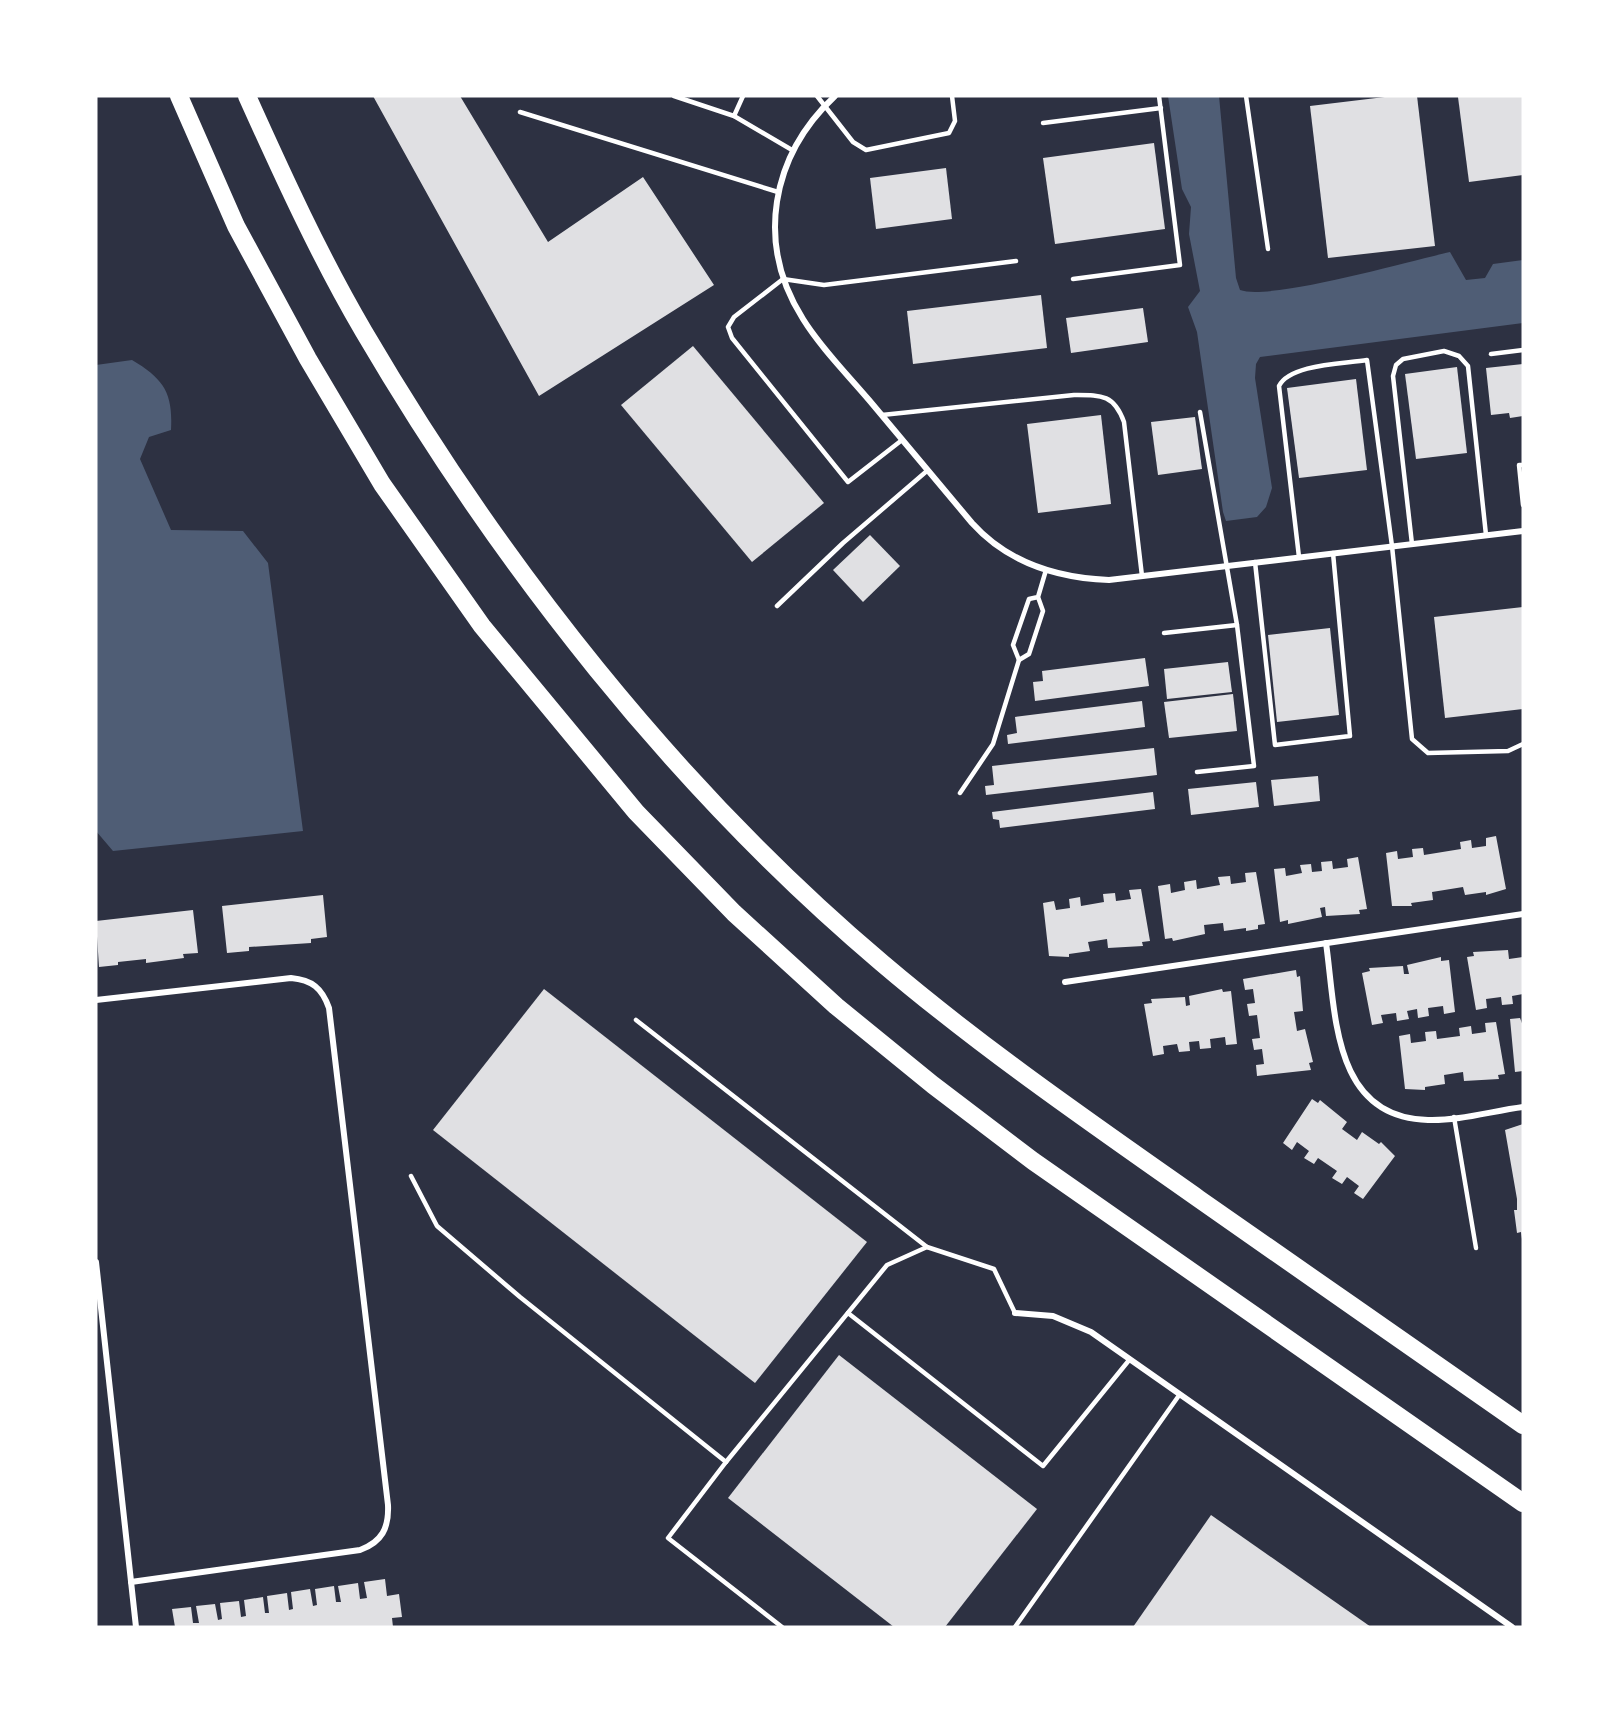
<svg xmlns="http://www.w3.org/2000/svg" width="1619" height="1723" font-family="Manrope,sans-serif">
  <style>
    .water { fill: #4f5d75 }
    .building { fill: #e0e0e3 }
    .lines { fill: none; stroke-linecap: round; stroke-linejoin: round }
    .service { stroke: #fff; stroke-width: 4.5 }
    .minor { stroke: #fff; stroke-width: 6 }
    .motorway { stroke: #fff; stroke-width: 18 }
  </style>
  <rect width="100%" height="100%" fill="#2d3142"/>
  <g class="water">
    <path d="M1168 96H1219L1236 278 1240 290C1270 301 1410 261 1450 252L1466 280 1485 278 1493 264 1523 260V323L1260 357 1256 364 1255 378 1272 488 1266 507 1257 517 1226 521 1223 512 1197 332 1188 307 1200 291 1189 234 1191 207 1182 189Z"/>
    <path d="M132 360C164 379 173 393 171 430L149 437 140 459 171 530 243 531 268 563 303 831 113 851 96 831V365Z"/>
  </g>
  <g class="building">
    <path d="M373 96H460L548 242 643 177 714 285 539 396Z"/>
    <path d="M1393 96H1417L1435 246 1328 258 1310 106Z"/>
    <path d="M1523 96V175L1469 182 1458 97Z"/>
    <path d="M1154 143 1165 229 1055 244 1043 158Z"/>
    <path d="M946 168 952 219 876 229 870 178Z"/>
    <path d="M1041 295 1047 348 913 364 907 311Z"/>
    <path d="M1143 308 1148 342 1071 353 1066 318Z"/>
    <path d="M693 346 824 503 752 562 621 405Z"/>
    <path d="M1523 364V416L1510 418 1509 413 1491 415 1486 368Z"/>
    <path d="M1457 367 1467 453 1416 459 1405 374Z"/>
    <path d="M1356 379 1367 470 1299 478 1287 388Z"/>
    <path d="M1101 415 1111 504 1038 513 1027 424Z"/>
    <path d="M1195 417 1202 469 1158 475 1151 422Z"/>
    <path d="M870 535 900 566 863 602 833 570Z"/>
    <path d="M1523 607V709L1445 718 1434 617Z"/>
    <path d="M1330 628 1339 715 1277 722 1268 635Z"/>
    <path d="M1145 658 1149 686 1035 701 1033 682 1043 681 1042 671Z"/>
    <path d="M1228 662 1232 692 1167 699 1164 669Z"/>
    <path d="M1233 694 1237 731 1169 738 1164 702Z"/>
    <path d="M1142 701 1145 727 1008 744 1007 735 1017 733 1015 717Z"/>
    <path d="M1154 748 1157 775 986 795 985 786 994 785 992 766Z"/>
    <path d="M1318 776 1320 801 1274 806 1271 780Z"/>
    <path d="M1256 782 1259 807 1191 815 1188 789Z"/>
    <path d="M1153 792 1155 809 1000 828 999 820 993 819 992 812Z"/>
    <path d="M1496 836 1506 889 1486 895V892L1465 895 1463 887 1432 892 1433 900 1411 903 1412 906H1392L1386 853 1397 851 1398 859 1413 857 1412 849 1423 848 1424 855 1461 849 1460 842 1471 840 1472 848 1486 846V838Z"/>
    <path d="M1358 857 1367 909 1359 910 1360 914 1326 916 1325 907 1320 908 1322 917 1288 924V920L1280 922 1274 869 1285 868 1286 876 1302 873 1300 865 1311 864 1312 872 1322 871 1321 862 1332 861 1333 869 1348 867 1347 859Z"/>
    <path d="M1256 872 1265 924 1258 925V929L1246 931V928L1224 931 1223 923 1204 925 1205 934 1173 941 1172 938 1165 939 1158 886 1170 884 1171 893 1185 890 1184 882 1196 880 1197 889 1220 885 1218 877 1230 876 1231 884 1246 882 1245 873Z"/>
    <path d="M1141 889 1150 941 1142 942 1143 946 1108 948 1107 939 1088 942 1090 951 1069 954V957L1049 956 1043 903 1054 901 1056 910 1070 908 1069 899 1080 897 1081 906 1104 902 1103 894 1115 893 1116 901 1131 899 1129 890Z"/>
    <path d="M323 895 327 937 311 939V943L249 947V951L227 953 222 906Z"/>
    <path d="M193 910 198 953 183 954 184 958 146 963V959L118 962V965L99 967 96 921Z"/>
    <path d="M1508 950 1509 959 1523 957V994L1512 996 1513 1004 1502 1005 1501 997 1486 999 1487 1008 1476 1010 1467 957 1474 956 1473 952Z"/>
    <path d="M1441 957V961L1449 960 1455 1012 1444 1014 1443 1006 1428 1008 1429 1016 1418 1018 1417 1009 1407 1011 1409 1019 1397 1021 1396 1013 1381 1015 1383 1023 1372 1025 1362 973 1370 971 1369 968 1403 966 1404 974H1409L1407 965Z"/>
    <path d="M1296 970 1297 977 1300 976 1303 1011 1294 1012 1297 1031 1305 1029 1313 1062 1309 1063 1311 1070 1257 1076 1256 1065 1264 1064 1262 1049 1254 1050 1252 1039 1260 1038 1257 1015 1249 1016 1247 1004 1255 1003 1253 989 1245 990 1243 979Z"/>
    <path d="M544 989 867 1242 755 1383 433 1130Z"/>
    <path d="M1222 989 1223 992 1231 991 1237 1044 1226 1045 1225 1037 1210 1039 1211 1048 1200 1049 1199 1041 1189 1042 1190 1051 1179 1052 1177 1044 1163 1046 1164 1054 1153 1056 1144 1004 1152 1003 1151 999 1185 997 1186 1006 1190 1005 1189 996Z"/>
    <path d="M1520 1018 1523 1026V1071L1515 1072 1510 1019Z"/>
    <path d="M1496 1022 1505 1074 1498 1075 1499 1079 1464 1081 1463 1072 1444 1075 1445 1084 1425 1087V1090L1405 1089 1399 1036 1410 1034 1411 1043 1426 1041 1425 1032 1436 1031 1437 1039 1460 1036 1459 1028 1471 1026 1472 1034 1486 1032 1485 1023Z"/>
    <path d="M1312 1099 1318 1103 1320 1100 1347 1122 1342 1129 1357 1140 1362 1132 1379 1144 1381 1142 1395 1156 1363 1199 1354 1193 1359 1186 1347 1177 1342 1184 1332 1178 1337 1171 1318 1158 1314 1164 1304 1158 1309 1151 1297 1142 1292 1150 1283 1143Z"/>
    <path d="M1523 1124V1239H1522L1521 1232 1517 1233 1514 1210H1517V1199L1505 1130Z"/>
    <path d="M839 1355 1037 1509 945 1627H894L728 1498Z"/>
    <path d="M1211 1515 1371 1627H1133Z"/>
    <path d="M385 1579 387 1596 399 1594 402 1617 392 1618 393 1627H175L172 1609 191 1607 193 1623H199L196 1606 215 1604 218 1620 222 1619 220 1603 239 1601 241 1617 246 1616 244 1600 263 1597 265 1613H269L267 1596 287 1593 289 1610 293 1609 291 1592 310 1589 313 1606 317 1605 315 1589 334 1586 336 1602H341L338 1586 358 1583 360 1599 367 1598 364 1582Z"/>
  </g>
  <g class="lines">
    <g class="service">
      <path d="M674 96 734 116 792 150"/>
      <path d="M817 96 853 142 866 150 949 133 955 121 952 96"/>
      <path d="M1246 96 1268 249"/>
      <path d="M520 112 778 192"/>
      <path d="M734 116 743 96"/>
      <path d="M1043 123 1161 108"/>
      <path d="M1073 279 1180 265 1159 96"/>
      <path d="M1491 354 1523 350"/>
      <path d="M882 415 1074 395C1101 395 1114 394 1124 422L1142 576"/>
      <path d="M902 440 848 482 732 338 728 327 734 317 783 279 824 285 1016 261"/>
      <path d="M1523 465H1519L1523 505"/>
      <path d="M1412 544 1393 376 1396 365 1403 359 1444 351 1459 356 1468 366 1486 535"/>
      <path d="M1299 557 1279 386C1290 364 1343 364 1367 360L1392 546 1412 739 1428 753 1508 751 1523 744"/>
      <path d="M1255 562 1275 745 1350 736 1333 553"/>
      <path d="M1038 597 1029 599 1013 645 1019 660 1029 654 1043 611 1038 597 1046 570"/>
      <path d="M777 606 843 543 928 470"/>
      <path d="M1164 633 1237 625"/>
      <path d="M1197 772 1254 766 1237 625 1200 412"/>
      <path d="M960 793 993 744 1019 660"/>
      <path d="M636 1020 927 1247"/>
      <path d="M1454 1117 1476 1248"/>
      <path d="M411 1176 437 1226 520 1297 726 1462"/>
      <path d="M848 1313 1043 1466 1130 1359"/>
      <path d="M782 1627 668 1538 726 1462 887 1265 927 1247 994 1269 1015 1313"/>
      <path d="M1015 1627 1180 1394"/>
    </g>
    <g class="minor">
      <path d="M835 96C771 156 755 243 803 319 821 348 847 374 869 400 903 441 938 482 972 523 1008 563 1057 578 1109 580L1523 531"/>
      <path d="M1326 943C1336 1013 1332 1118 1428 1120 1459 1121 1492 1111 1523 1107"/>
      <path d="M1065 982 1523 914"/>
      <path d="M96 1000 291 978C312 980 322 988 329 1008L388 1505C389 1528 382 1542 360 1550L131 1582"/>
      <path d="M96 1262 136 1627"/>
      <path d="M1015 1313 1053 1316 1091 1332 1512 1627"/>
    </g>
    <g class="motorway">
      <path d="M179 96 236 226 308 359 382 484 482 626 636 812 734 913 836 1006 933 1085 1033 1161 1523 1503"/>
      <path d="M247 96C283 176 320 257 364 332 500 564 676 789 882 963 982 1048 1091 1123 1199 1199 1307 1274 1415 1350 1523 1425"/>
    </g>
  </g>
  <rect width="1619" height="1723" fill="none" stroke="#ffffff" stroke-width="195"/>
</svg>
